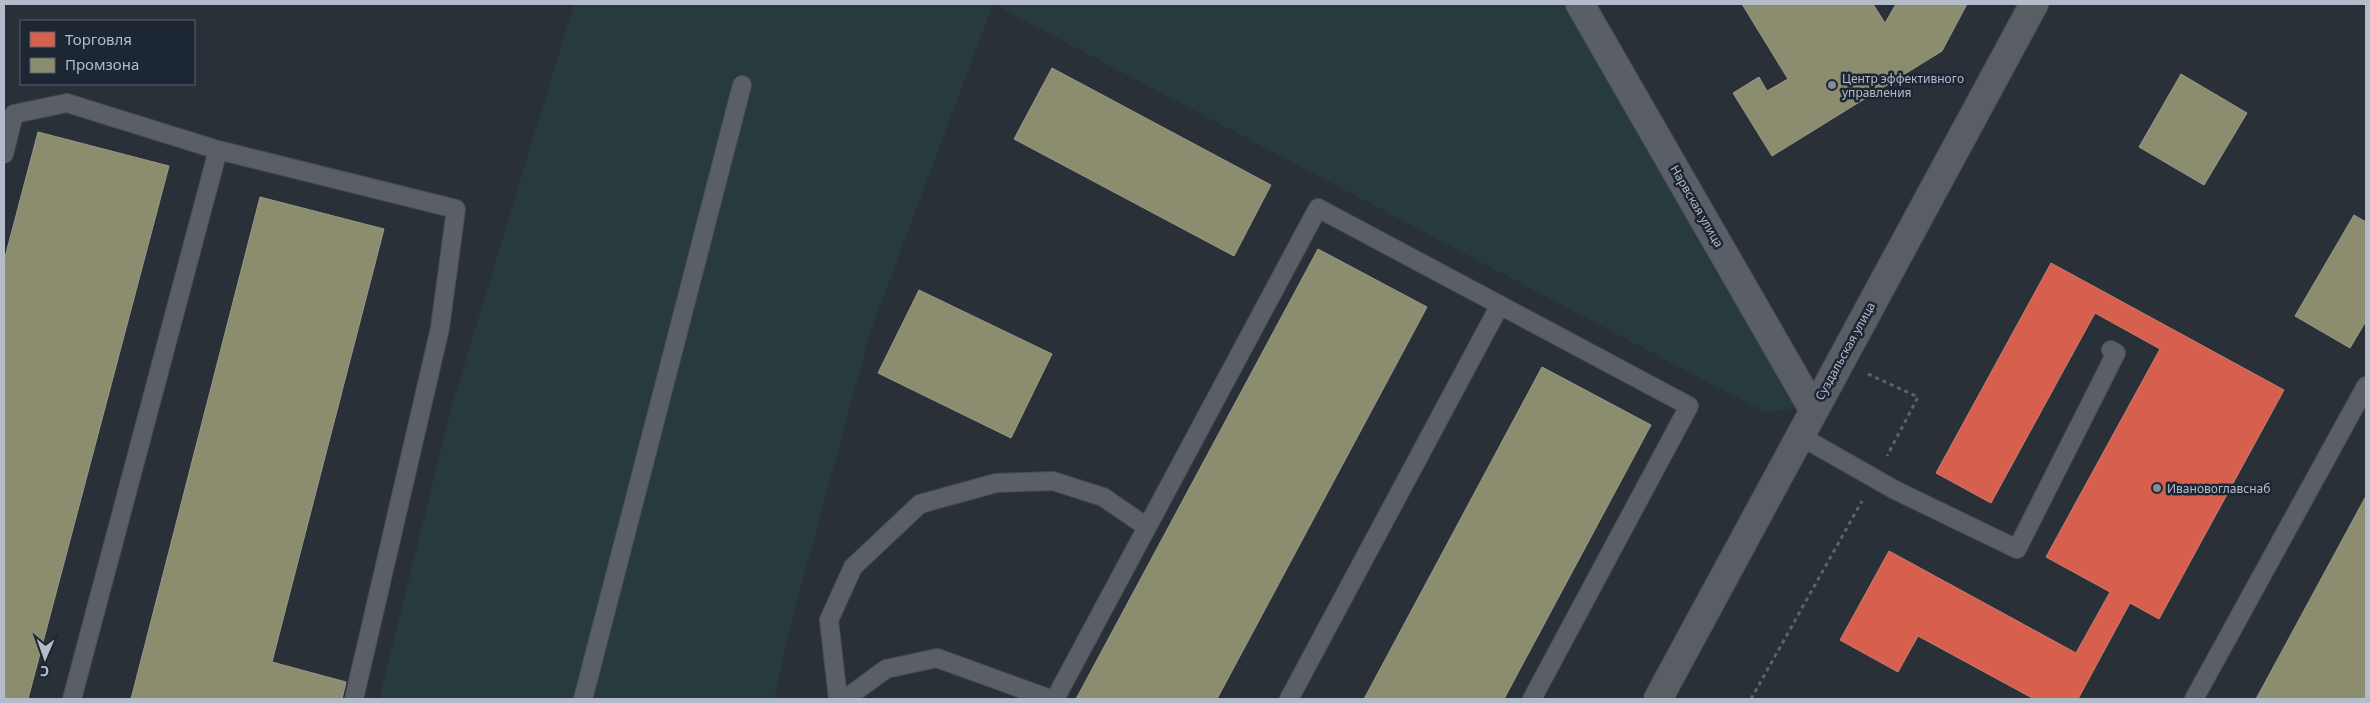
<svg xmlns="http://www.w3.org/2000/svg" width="2370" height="703" font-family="'Noto Sans',sans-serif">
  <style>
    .green { fill: #273a3e }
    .shops { fill: #d6604d; stroke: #cc7c72 }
    .industry { fill: #8c8c6e; stroke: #989a89 }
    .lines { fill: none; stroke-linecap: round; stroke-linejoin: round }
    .lane-casing { stroke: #484c53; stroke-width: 20 }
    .street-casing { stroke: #484c53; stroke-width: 30 }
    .secondary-casing { stroke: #484c53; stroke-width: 30 }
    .path { stroke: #5d636a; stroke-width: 3; stroke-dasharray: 4 4; stroke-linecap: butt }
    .lane { stroke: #5a5e66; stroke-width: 18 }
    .street { stroke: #5a5e66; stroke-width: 28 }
    .secondary { stroke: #595d64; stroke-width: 28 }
    .poi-dot { fill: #848b96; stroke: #1d2633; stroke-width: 2 }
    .labels { text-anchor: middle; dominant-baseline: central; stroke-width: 5; stroke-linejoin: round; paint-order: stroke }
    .poi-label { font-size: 12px; fill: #b4bcc9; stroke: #1d2633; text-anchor: start }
    .street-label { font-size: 12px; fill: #b4bcc9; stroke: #1d2633 }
  </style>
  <rect width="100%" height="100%" fill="#2a3038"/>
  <path class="green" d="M574 4H1573L1805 406 1766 413 993 4 870 333 793 616 774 699H379L453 402Z"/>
  <path class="shops" d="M2051 263 2284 390 2159 619 2130 603 2078 699H2034L1918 636 1898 672 1840 640 1889 551 2076 653 2110 592 2046 557 2160 349 2095 313 1991 503 1936 473Z"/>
  <g class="industry">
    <path d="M1742 4H1873L1885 23 1896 4H1967L1942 51 1772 156 1733 93 1759 77 1767 91 1788 79Z"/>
    <path d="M1052 68 1271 185 1234 256 1014 139Z"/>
    <path d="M2181 74 2247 113 2204 185 2139 147Z"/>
    <path d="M38 132 169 166 28 699H4V261Z"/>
    <path d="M260 197 384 229 272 662 346 682 342 699H131Z"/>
    <path d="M2354 215 2366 222V321L2350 348 2295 316Z"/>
    <path d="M1318 249 1427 307 1217 699H1076Z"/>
    <path d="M919 290 1052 354 1011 438 878 373Z"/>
    <path d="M1542 367 1651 425 1504 699H1364Z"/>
    <path d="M2366 496V699H2256Z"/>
  </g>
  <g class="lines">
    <g class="lane-casing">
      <g id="lane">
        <path d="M4 154 14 114 67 103 218 150"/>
        <path d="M1800 436 1895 490 2017 549 2116 353 2111 350"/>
        <path d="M72 699 218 150 456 209 440 328 354 699"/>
        <path d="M583 699 742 85"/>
        <path d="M838 699 829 620 853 567 920 504 996 483 1053 481 1103 497 1147 527"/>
        <path d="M845 699 886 669 937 658 1050 699"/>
        <path d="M1055 699 1318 208 1689 406 1532 699"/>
        <path d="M1289 699 1500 305"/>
        <path d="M2194 699 2366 386"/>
      </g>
    </g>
    <g class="street-casing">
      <path id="street" d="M1580 4 1813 409"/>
    </g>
    <g class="secondary-casing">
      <path id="secondary" d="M1658 699 2034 4"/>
    </g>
    <g class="path">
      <path d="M1868 374 1918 397 1887 456"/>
      <path d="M1751 699 1862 501"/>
    </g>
    <use href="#lane" class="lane"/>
    <use href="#street" class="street"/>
    <use href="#secondary" class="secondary"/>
  </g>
  <g class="poi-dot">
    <circle cx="1832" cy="85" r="5"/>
    <circle cx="2157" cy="488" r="5"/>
  </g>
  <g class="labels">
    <g class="poi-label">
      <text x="1842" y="78">Центр эффективного<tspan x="1842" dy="14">управления</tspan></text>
      <text x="2167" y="488">Ивановоглавснаб</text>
    </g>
    <g class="street-label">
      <text transform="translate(1697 206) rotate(60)">Нарвская улица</text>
      <text transform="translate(1845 351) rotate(-61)">Суздальская улица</text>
    </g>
  </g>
  <rect width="2370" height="703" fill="none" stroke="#b4bcc9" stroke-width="10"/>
  <rect x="20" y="20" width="175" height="65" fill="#1d2633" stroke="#59626f"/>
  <rect x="30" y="32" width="25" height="15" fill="#d6604d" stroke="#59626f"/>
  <text x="65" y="45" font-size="15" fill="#b4bcc9">Торговля</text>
  <rect x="30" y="58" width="25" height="15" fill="#8c8c6e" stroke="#59626f"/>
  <text x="65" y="70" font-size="15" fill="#b4bcc9">Промзона</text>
  <g transform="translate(45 658) rotate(182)" stroke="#1d2633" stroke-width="4" paint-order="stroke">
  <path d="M0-4L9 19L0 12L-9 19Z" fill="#b4bcc9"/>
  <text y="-8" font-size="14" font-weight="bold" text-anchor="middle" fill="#b4bcc9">С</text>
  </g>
</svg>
